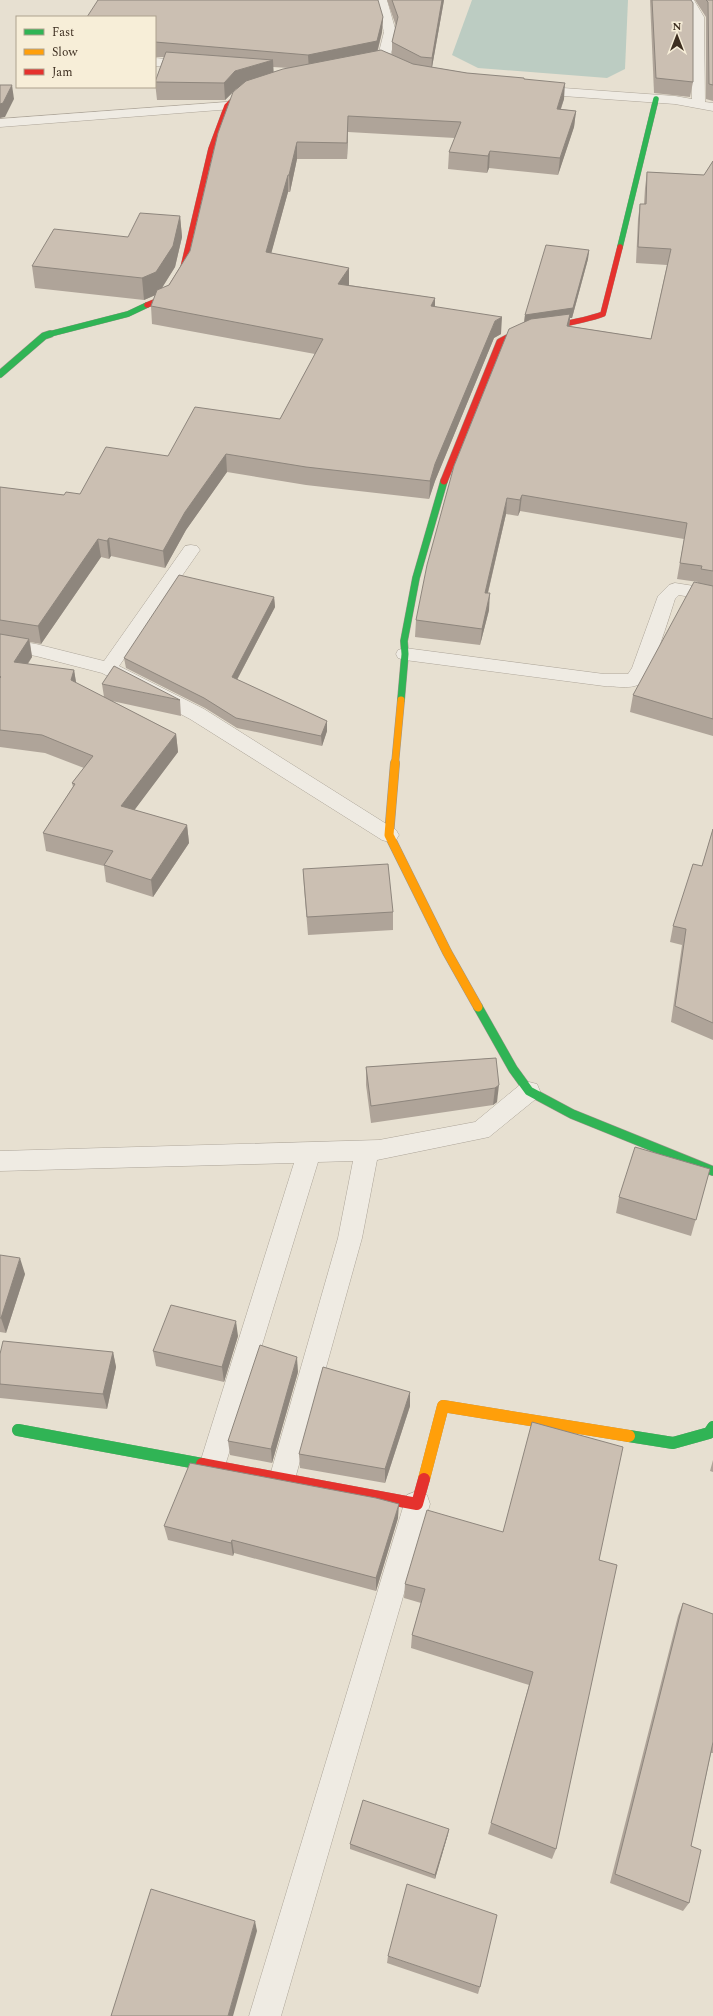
<svg xmlns="http://www.w3.org/2000/svg" width="713" height="2016" font-family="Spectral,serif">
  <style>
    .water { fill: #bcccc2 }
    .lines { fill: none; stroke-linecap: round; stroke-linejoin: round }
    .street-casing { stroke: #ada599; stroke-width: 1 }
    .fast-far3-casing { stroke: #9c958a; stroke-width: 6 }
    .fast-far2-casing { stroke: #9c958a; stroke-width: 8 }
    .fast-far1-casing { stroke: #9c958a; stroke-width: 10 }
    .fast-casing { stroke: #9c958a; stroke-width: 12 }
    .slow-far2-casing { stroke: #9c958a; stroke-width: 8 }
    .slow-far1-casing { stroke: #9c958a; stroke-width: 10 }
    .slow-casing { stroke: #9c958a; stroke-width: 12 }
    .jam-far2-casing { stroke: #9c958a; stroke-width: 6 }
    .jam-far1-casing { stroke: #9c958a; stroke-width: 8 }
    .jam-casing { stroke: #9c958a; stroke-width: 12 }
    .street { fill: #efebe3; fill-rule: evenodd }
    .fast-far3 { stroke: #30b455; stroke-width: 5.5 }
    .fast-far2 { stroke: #30b455; stroke-width: 7 }
    .fast-far1 { stroke: #30b455; stroke-width: 9 }
    .fast { stroke: #30b455; stroke-width: 12 }
    .slow-far2 { stroke: #ff9f0a; stroke-width: 7 }
    .slow-far1 { stroke: #ff9f0a; stroke-width: 9 }
    .slow { stroke: #ff9f0a; stroke-width: 12 }
    .jam-far2 { stroke: #e5322d; stroke-width: 5.5 }
    .jam-far1 { stroke: #e5322d; stroke-width: 7 }
    .jam { stroke: #e5322d; stroke-width: 12 }
    .wall { fill: #afa499; fill-rule: evenodd }
    .shaded-wall { fill: #8e867d }
    .building { fill: #cbbfb2; stroke: #8e867d }
  </style>
  <rect width="100%" height="100%" fill="#e7e0d1"/>
  <path class="water" d="M472 0H628L625 69 607 78 478 68 452 55Z"/>
  <g class="lines">
    <g class="street-casing">
      <g id="street">
        <path d="M375 0H387L396 32 390 58 407 69 405 72H397L377 60 384 32Z"/>
        <path d="M682 0H694L704 17 705 102 713 103V111L675 104 535 94 529 90 535 86 675 96 692 99V17Z"/>
        <path d="M155 58 192 61 198 65 192 69 155 66Z"/>
        <path d="M227 102 233 106 232 109 0 127V119Z"/>
        <path d="M191 545 197 546 200 550 119 666 204 709 396 830 399 835 396 840 389 842 382 840 190 719 102 673 36 656 0 650V638L36 644 104 661 185 546Z"/>
        <path d="M675 583 713 589V601L679 595 675 599C670 614 651 680 638 685 628 689 614 686 604 686L405 660 398 658 396 654 398 650 405 648 604 674H628L632 668 658 596 669 585Z"/>
        <path d="M529 1082 537 1084 540 1091 537 1098 489 1137 377 1160 362 1238 295 1479 291 1488 282 1492 273 1488 269 1479 338 1238 353 1161 318 1162 225 1466 221 1475 212 1479 203 1475 199 1466 294 1163 0 1171V1151L379 1140 475 1122 521 1084Z"/>
        <path d="M417 1491 427 1495 430 1504 281 2016H249L404 1504 407 1495Z"/>
      </g>
    </g>
    <g class="fast-far3-casing">
      <g id="fast-far3">
        <path d="M620 247 656 99"/>
        <path d="M46 335 128 314 147 305"/>
      </g>
    </g>
    <g class="fast-far2-casing">
      <g id="fast-far2">
        <path d="M0 374 44 336 50 334"/>
        <path d="M401 700 405 654 404 641 416 578 444 481"/>
      </g>
    </g>
    <g class="fast-far1-casing">
      <path id="fast-far1" d="M478 1007 513 1069 529 1091 572 1114 713 1171"/>
    </g>
    <g class="fast-casing">
      <g id="fast">
        <path d="M18 1430 202 1464"/>
        <path d="M629 1436 673 1443 709 1433 713 1427"/>
      </g>
    </g>
    <g class="slow-far2-casing">
      <path id="slow-far2" d="M395 764 401 700"/>
    </g>
    <g class="slow-far1-casing">
      <path id="slow-far1" d="M395 763 389 835 447 952 478 1007"/>
    </g>
    <g class="slow-casing">
      <path id="slow" d="M424 1479 443 1406 629 1436"/>
    </g>
    <g class="jam-far2-casing">
      <g id="jam-far2">
        <path d="M147 305 164 298 183 268 211 149 227 106 241 93 254 89"/>
        <path d="M512 335C542 325 574 325 603 314L620 247"/>
      </g>
    </g>
    <g class="jam-far1-casing">
      <path id="jam-far1" d="M444 481 500 342 515 334"/>
    </g>
    <g class="jam-casing">
      <path id="jam" d="M202 1464 417 1504 424 1479"/>
    </g>
    <use href="#street" class="street"/>
    <use href="#fast-far3" class="fast-far3"/>
    <use href="#fast-far2" class="fast-far2"/>
    <use href="#fast-far1" class="fast-far1"/>
    <use href="#fast" class="fast"/>
    <use href="#slow-far2" class="slow-far2"/>
    <use href="#slow-far1" class="slow-far1"/>
    <use href="#slow" class="slow"/>
    <use href="#jam-far2" class="jam-far2"/>
    <use href="#jam-far1" class="jam-far1"/>
    <use href="#jam" class="jam"/>
  </g>
  <g class="wall">
    <path d="M387 0H444L432 67 467 73 524 79 564 99 561 109 576 111 574 127 558 175 489 168 487 173 448 169 449 152 455 138 348 132 347 159H297L290 192H288L271 253 349 268V285L435 298V306L501 334 494 338 435 481 429 499 306 485 227 472 186 530 165 568 111 556 109 559 101 557 41 644 30 642 32 657 28 664 74 670 76 683 104 697 102 684 180 700 181 716 112 701 176 734 178 752 134 810 187 825 189 843 153 897 106 882 104 866 46 851 43 833 73 787 72 783 84 768 45 753 0 747V487L64 495 80 494 168 456 280 419 315 354 152 324 151 306 155 295 144 300 35 288 32 266 128 237 180 216 182 237 175 267 162 288 169 285 190 251 238 88 236 89 225 100H157L155 82 164 57H155V17H383L382 32 378 50 392 54V42L396 26ZM273 67 289 68 273 72Z"/>
    <path d="M650 0H691L693 82 690 97 654 93Z"/>
    <path d="M695 0H713V101L706 99V17Z"/>
    <path d="M713 161V736L630 712 633 695 698 583V582L677 579 684 539 520 511 518 516 506 514 488 593 489 610 480 645 415 637 416 620 524 322 525 315 589 250 588 259 572 318H570L569 326 651 339 667 265 636 263 638 219 640 204H644L645 188 647 172 704 175Z"/>
    <path d="M274 597 275 607 237 680 327 721V731L322 746 237 728 205 708 126 668 124 658Z"/>
    <path d="M713 829V1040L671 1022 682 945 670 942 673 926 702 866Z"/>
    <path d="M303 869 393 912V930L308 935 304 887Z"/>
    <path d="M496 1058 497 1102 493 1105 371 1123 366 1085V1067Z"/>
    <path d="M710 1169 691 1236 616 1213 619 1197Z"/>
    <path d="M0 1255 25 1274 6 1333 0 1332Z"/>
    <path d="M238 1336 224 1382 156 1366 153 1351Z"/>
    <path d="M113 1352 116 1367 107 1409 0 1398V1384Z"/>
    <path d="M298 1372 272 1463 230 1455 228 1441Z"/>
    <path d="M410 1392V1406L385 1483 300 1468 299 1454Z"/>
    <path d="M713 1460V1472L710 1471Z"/>
    <path d="M398 1518 376 1591 234 1553 233 1556 168 1540 164 1526Z"/>
    <path d="M599 1560 556 1849 552 1859 488 1834 529 1685 411 1648 412 1635 421 1603 404 1598 405 1584Z"/>
    <path d="M683 1603 713 1614V1753H711L691 1846 689 1903 683 1911 610 1883 678 1616Z"/>
    <path d="M448 1834 435 1879 350 1849V1844Z"/>
    <path d="M388 1956 480 1987 478 1994 387 1963Z"/>
  </g>
  <g class="shaded-wall">
    <path d="M442 0H444L431 73 432 58Z"/>
    <path d="M383 17 382 32 376 56 309 70 308 55Z"/>
    <path d="M273 60 274 78 236 89 225 100 224 83 235 71Z"/>
    <path d="M565 83 564 99 555 125 557 109Z"/>
    <path d="M12 85 14 99 5 117 0 118V104Z"/>
    <path d="M576 111 574 127 558 175 560 158Z"/>
    <path d="M348 116V132L347 159V143Z"/>
    <path d="M297 142V159L290 192 289 175Z"/>
    <path d="M490 151 489 168 487 173 488 156Z"/>
    <path d="M288 175V192L267 269 266 252Z"/>
    <path d="M180 216 182 237 175 267 158 294 144 300 142 278Z"/>
    <path d="M589 250 588 259 572 318H570L569 330 524 325 525 315Z"/>
    <path d="M349 268V286L338 284Z"/>
    <path d="M435 298V315L431 306Z"/>
    <path d="M502 317 501 334 494 338 435 481 429 499 430 481 435 464 495 321Z"/>
    <path d="M226 454 227 472 186 530 165 568 163 551 185 512Z"/>
    <path d="M522 495 520 511 518 516 520 500Z"/>
    <path d="M507 498 506 514 484 609 485 593Z"/>
    <path d="M109 538 111 556 109 559 107 541Z"/>
    <path d="M98 539 101 557 41 644 38 626Z"/>
    <path d="M490 593 489 610 480 645 482 629Z"/>
    <path d="M274 597 275 607 233 687 232 677Z"/>
    <path d="M29 639 32 657 17 679 14 662Z"/>
    <path d="M74 670 77 688 71 680Z"/>
    <path d="M327 721V731L322 746 321 736Z"/>
    <path d="M176 734 178 752 124 824 121 806Z"/>
    <path d="M187 825 189 843 153 897 151 880Z"/>
    <path d="M499 1085 497 1102 493 1105 495 1088Z"/>
    <path d="M20 1258 25 1274 6 1333 1 1318Z"/>
    <path d="M236 1321 238 1336 224 1382 222 1367Z"/>
    <path d="M113 1352 116 1367 107 1409 103 1394Z"/>
    <path d="M297 1357 298 1372 272 1463 271 1449Z"/>
    <path d="M410 1392V1406L385 1483V1469Z"/>
    <path d="M399 1504 398 1518 376 1591V1578Z"/>
    <path d="M232 1540 234 1553 233 1556 231 1543Z"/>
    <path d="M449 1829 448 1834 435 1879V1875Z"/>
    <path d="M255 1921 257 1931 233 2016H228Z"/>
  </g>
  <g class="building">
    <path d="M98 0H378L383 17 377 41 308 55 155 42V17H87Z"/>
    <path d="M392 0H442L432 58 421 57 392 42 398 17Z"/>
    <path d="M652 0H691L693 3V82L656 78Z"/>
    <path d="M706 0H713V85L709 84 708 2Z"/>
    <path d="M381 50 413 64 467 73 524 78V79L565 83 557 109 576 111 560 158 490 151 488 156 449 152 461 122 348 116 347 143 297 142 289 175H288L266 252 349 268 338 284 435 298 431 306 502 317 495 321 435 464 430 481 306 467 226 454 185 512 163 551 109 538 107 541 98 539 38 626 0 620V487L64 495 66 492 80 494 106 447 168 456 195 407 280 419 323 339 151 306 157 290 169 285 190 251 218 133 233 92 246 81 283 69Z"/>
    <path d="M166 52 273 60 235 71 224 83 155 82Z"/>
    <path d="M0 85H12L3 103 0 104Z"/>
    <path d="M713 161V571L701 569 702 566 680 563 687 523 522 495 520 500 507 498 485 593H490L482 629 416 620 427 565 454 466 509 329 531 319 570 314 567 326 651 339 671 249 638 247 640 204H646L647 172 704 175Z"/>
    <path d="M140 213 180 216 173 246 156 272 142 278 32 266 54 229 128 237Z"/>
    <path d="M546 245 589 250 573 308 525 315Z"/>
    <path d="M179 575 274 597 232 677 327 721 321 736 236 718 204 698 124 658Z"/>
    <path d="M694 582 713 586V719L633 695Z"/>
    <path d="M0 634 29 639 14 662 74 670 71 680 176 734 121 806 187 825 151 880 104 865 113 851 43 833 75 784 72 783 93 756 42 735 0 730V678L1 677 0 676Z"/>
    <path d="M114 666 180 700 102 684Z"/>
    <path d="M713 829V1023L675 1006 686 929 673 926 693 864 702 866Z"/>
    <path d="M388 864 393 912 307 917 303 869Z"/>
    <path d="M496 1058 499 1085 495 1088 371 1106 366 1067Z"/>
    <path d="M635 1147 710 1169 696 1220 619 1197Z"/>
    <path d="M0 1255 20 1258 1 1318H0Z"/>
    <path d="M171 1305 236 1321 222 1367 153 1351Z"/>
    <path d="M3 1341 113 1352 103 1394 0 1384V1354Z"/>
    <path d="M260 1345 297 1357 271 1449 228 1441Z"/>
    <path d="M323 1367 410 1392 385 1469 299 1454Z"/>
    <path d="M532 1422 623 1447 599 1560 617 1565 556 1849 491 1823 533 1672 412 1635 425 1589 405 1584 427 1510 503 1532Z"/>
    <path d="M190 1463 376 1498 399 1504 376 1578 232 1540 231 1543 164 1526Z"/>
    <path d="M683 1603 713 1614V1742L691 1846 701 1850 689 1903 615 1874Z"/>
    <path d="M363 1800 449 1829 435 1875 350 1844Z"/>
    <path d="M407 1884 497 1915 480 1987 388 1956Z"/>
    <path d="M151 1889 255 1921 228 2016H111Z"/>
  </g>
  <rect x="16" y="16" width="140" height="72" fill="#f7eed8" stroke="#ada18e"/>
  <rect x="24" y="29" width="20" height="6" fill="#30b455" stroke="#ada18e"/>
  <text x="52" y="36" font-size="12" fill="#3d2e20">Fast</text>
  <rect x="24" y="49" width="20" height="6" fill="#ff9f0a" stroke="#ada18e"/>
  <text x="52" y="56" font-size="12" fill="#3d2e20">Slow</text>
  <rect x="24" y="69" width="20" height="6" fill="#e5322d" stroke="#ada18e"/>
  <text x="52" y="76" font-size="12" fill="#3d2e20">Jam</text>
  <g transform="translate(677 36)" stroke="#f7eed8" stroke-width="3" paint-order="stroke">
  <path d="M0-3L7 15L0 10L-7 15Z" fill="#3d2e20"/>
  <text y="-6" font-size="11" font-weight="bold" text-anchor="middle" fill="#3d2e20">N</text>
  </g>
</svg>
